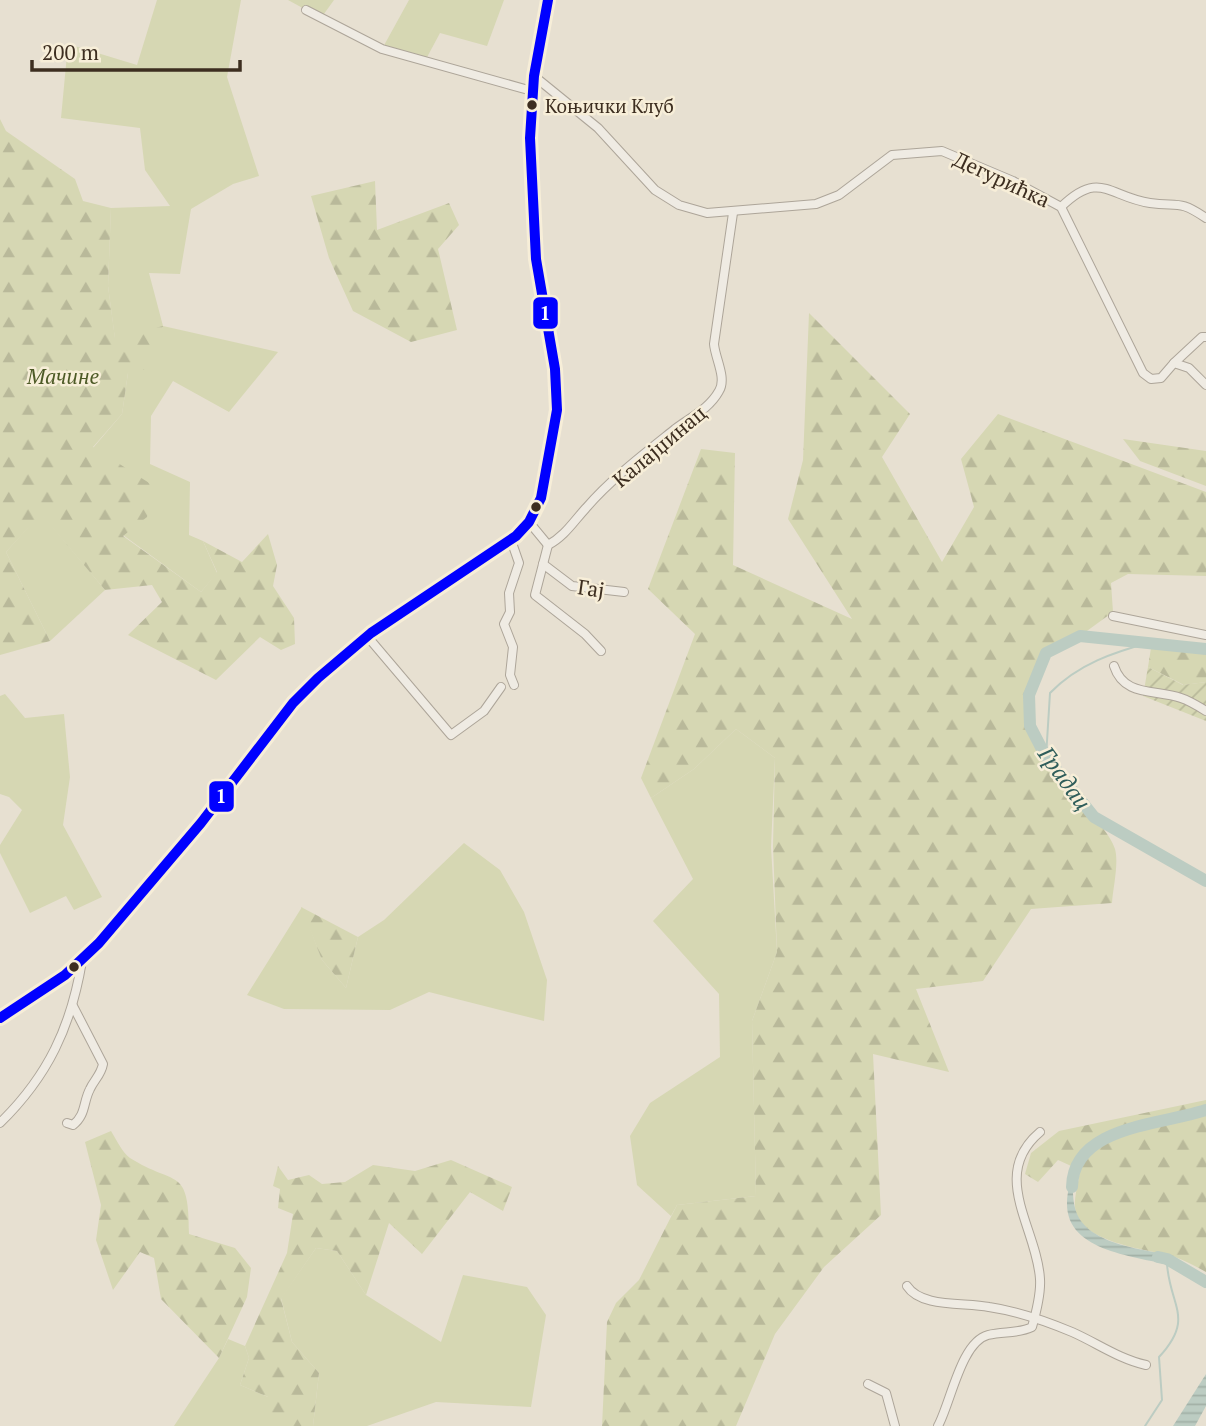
<svg xmlns="http://www.w3.org/2000/svg" width="1206" height="1426" font-family="'PT Serif',serif">
  <style>
    .grass { fill: #d6d7b3 }
    .forest { fill: url(#forest-firs) }
    .garden { fill: url(#garden-furrows) }
    .water { fill: url(#water-rules) }
    .lines { fill: none; stroke-linecap: round; stroke-linejoin: round }
    .stream { stroke: #bcccc2; stroke-width: 2 }
    .river { stroke: #bcccc2; stroke-width: 12 }
    .minor-casing { stroke: #ada599; stroke-width: 10 }
    .major-casing { stroke: #928b80; stroke-width: 11 }
    .minor { stroke: #efebe3; stroke-width: 8 }
    .major { stroke: #e6e1d4; stroke-width: 10 }
    .bus-1-casing { stroke: #f7eed8; stroke-width: 16 }
    .bus-1 { stroke: #00f; stroke-width: 10 }
    .bus-dot { fill: #3d2e20; stroke: #f7eed8; stroke-width: 2.5 }
    .labels { text-anchor: middle; dominant-baseline: central; stroke-width: 5; stroke-linejoin: round; paint-order: stroke }
    .bus-label { font-size: 19px; fill: #3d2e20; stroke: #f7eed8; text-anchor: start }
    .street-label { font-size: 21px; fill: #3d2e20; stroke: #f7eed8 }
    .park-label { font-size: 21px; font-style: italic; fill: #4d5a26; stroke: #f7eed8 }
    .water-label { font-size: 23px; font-style: italic; fill: #2f5d5a; stroke: #f7eed8 }
    .line-badge { stroke: #f7eed8; stroke-width: 2.5 }
    .badge-label { font-size: 19px; text-anchor: middle; font-weight: bold; fill: #fff }
  </style>
  <defs>
    <pattern id="forest-firs" width="22" height="20" patternUnits="userSpaceOnUse" patternTransform="scale(1.75)"><rect width="22" height="20" fill="#d6d7b3"/><path d="M5 1l3.5 6h-7zM16 11l3.5 6h-7z" fill="#b9b99a"/></pattern>
    <pattern id="garden-furrows" width="10" height="10" patternUnits="userSpaceOnUse" patternTransform="scale(1.75)"><rect width="10" height="10" fill="#d6d7b3"/><path d="M-1 1l2-2M0 10L10 0M9 11l2-2" fill="none" stroke="#b9b99a"/></pattern>
    <pattern id="water-rules" width="6" height="5" patternUnits="userSpaceOnUse" patternTransform="scale(1.75)"><rect width="6" height="5" fill="#bcccc2"/><path d="M0 2.5h6" fill="none" stroke="#a2b0a6"/></pattern>
  </defs>
  <rect width="100%" height="100%" fill="#e7e0d1"/>
  <g class="grass">
    <path d="M157 0H241L227 77 259 176 233 184 191 209 180 274 149 273 163 326 278 352 229 412 173 381 151 416 150 464 190 482 189 535 203 541 217 573 201 592 123 535 93 448 122 414 128 373 163 327 115 339 108 286 111 208 170 206 145 170 140 128 61 118 68 44 137 65Z"/>
    <path d="M288 0H334L321 18Z"/>
    <path d="M409 0H504L487 46 440 33 425 61 382 49Z"/>
    <path d="M41 513 105 590 50 641 6 552Z"/>
    <path d="M5 694 25 718 64 714 70 777 63 825 102 897 74 910 66 896 30 913 0 853V845L22 810 9 797 0 794V696Z"/>
    <path d="M736 729 775 758 771 847 777 952 752 1021 756 1196 677 1205 671 1216 637 1185 630 1136 650 1103 720 1057 719 994 653 921 693 879 651 798 694 769Z"/>
    <path d="M464 843 500 870 524 912 547 980 544 1021 429 992 390 1010 284 1009 247 995 302 907 322 960 346 988 358 937 384 920Z"/>
    <path d="M316 1248 337 1251 366 1295 441 1342 463 1275 527 1287 546 1315 531 1407 436 1402 367 1426H313L319 1373 292 1342 281 1298Z"/>
    <path d="M228 1339 245 1346 249 1358 240 1385 268 1397V1426H174L219 1358Z"/>
  </g>
  <g class="forest">
    <path d="M0 119 6 131 75 179 83 201 111 208 108 286 115 338 163 326 152 368 128 373 122 414 93 447 157 488 147 517 123 536 201 592 217 572 203 541 242 562 268 534 277 565 273 586 294 618 295 644 281 650 260 637 216 680 128 635 162 602 152 585 105 590 41 514 6 552 50 641 0 655Z"/>
    <path d="M375 181 377 230 449 203 459 225 438 249 457 330 411 342 353 311 329 258 311 196Z"/>
    <path d="M809 313 910 414 882 457 942 562 974 507 961 459 998 414 1206 492V576L1128 574 1111 583 1113 612 1080 636 1046 653C1010 729 1041 750 1087 809 1096 820 1111 836 1115 849 1119 863 1113 888 1112 903L1031 909 983 981 916 989 949 1072 873 1054 881 1215 824 1267 775 1334 736 1426H602L607 1322 616 1303 639 1280 677 1205 756 1196 752 1021 777 952 773 846 775 758 736 729 694 769 651 798 641 778 695 634 648 589 701 449 735 453 733 565 852 619 788 519 803 460Z"/>
    <path d="M1123 439 1206 451V486L1140 461Z"/>
    <path d="M1151 648 1206 653V682L1184 685 1148 667Z"/>
    <path d="M301 907 358 937 346 988 322 960Z"/>
    <path d="M1206 1100V1272C1195 1266 1184 1260 1172 1256 1147 1249 1078 1243 1075 1207 1074 1196 1079 1181 1080 1170L1058 1160 1038 1182 1025 1174 1031 1153 1059 1131Z"/>
    <path d="M111 1131C116 1139 122 1152 130 1158 176 1187 189 1165 189 1234L235 1248 251 1268 247 1297 219 1358 161 1299 154 1258 140 1252 113 1290 96 1240 101 1205 85 1142Z"/>
    <path d="M451 1160 512 1187 503 1211 470 1192 422 1254 389 1223 366 1295 337 1251 316 1248 281 1299 292 1342 319 1373 313 1426H268V1397L240 1385 249 1358 245 1346 287 1253 293 1214 278 1208 280 1189 273 1186 278 1166 288 1180 309 1175 322 1184 345 1182 373 1165 415 1171Z"/>
  </g>
  <path class="garden" d="M1148 667 1183 685 1206 682V721L1143 696Z"/>
  <g class="water">
    <path d="M1073 1170C1073 1182 1072 1196 1075 1208 1084 1245 1144 1249 1174 1256L1172 1266C1139 1256 1066 1253 1067 1203 1067 1192 1071 1180 1073 1170Z"/>
    <path d="M1206 1374V1406L1195 1426H1173Z"/>
  </g>
  <g class="lines">
    <g class="stream">
      <path d="M1046 757 1050 693C1078 664 1114 652 1152 642"/>
      <path d="M1145 1426 1162 1400 1159 1357C1195 1318 1170 1307 1167 1264"/>
    </g>
    <g class="river">
      <path d="M1206 649 1080 636 1046 653 1029 695 1030 726 1046 757 1094 817 1206 881"/>
      <path d="M1072 1187C1073 1125 1163 1125 1206 1110"/>
      <path d="M1158 1257 1167 1259 1206 1282"/>
    </g>
    <g class="minor-casing">
      <g id="minor">
        <path d="M306 10 382 49 532 91"/>
        <path d="M534 76 598 128 655 190 679 205 707 213 816 204 839 195 892 155 942 151 1013 181 1061 207 1143 373 1151 379 1161 378 1174 363 1189 368 1206 385"/>
        <path d="M1061 207C1100 169 1109 197 1150 203 1178 207 1178 199 1206 218"/>
        <path d="M1174 363 1202 337H1206"/>
        <path d="M529 522 548 545C564 537 574 521 586 508 611 479 645 453 675 429 691 417 709 409 719 391 727 378 715 358 714 344L733 213"/>
        <path d="M511 540 519 563 509 593 510 612 504 624 513 647 510 675 514 685"/>
        <path d="M548 545 535 595 585 634 601 651"/>
        <path d="M543 564 572 586 624 592"/>
        <path d="M1113 616 1206 635"/>
        <path d="M367 636 451 735 484 711 501 687"/>
        <path d="M1114 666C1124 697 1155 689 1181 698 1190 701 1198 706 1206 711"/>
        <path d="M0 1123C48 1076 71 1027 82 961"/>
        <path d="M67 1123 73 1125C86 1115 83 1102 90 1089 94 1080 101 1075 103 1064L73 1006"/>
        <path d="M907 1286C921 1308 965 1302 989 1307 1016 1311 1046 1321 1072 1332 1097 1343 1119 1359 1146 1365"/>
        <path d="M868 1384 886 1393 895 1426"/>
        <path d="M938 1426C951 1402 961 1342 988 1335 1003 1331 1018 1334 1032 1327 1036 1313 1041 1294 1040 1279 1037 1228 989 1175 1040 1132"/>
      </g>
    </g>
    <g class="major-casing">
      <path id="major" d="M0 1018 65 975 99 943 201 823 293 703 318 678 371 633 516 536 529 522 541 498 557 410 555 369 536 259 530 138 534 76 548 0"/>
    </g>
    <use href="#minor" class="minor"/>
    <use href="#major" class="major"/>
    <g class="bus-1-casing">
      <path id="bus-1" d="M0 1018 65 975 99 943 201 823 293 703 318 678 371 633 516 536 529 522 541 498 557 410 555 369 536 259 530 138 534 76 548 0"/>
    </g>
    <use href="#bus-1" class="bus-1"/>
  </g>
  <g class="bus-dot">
    <circle cx="532" cy="105" r="6"/>
    <circle cx="536" cy="507" r="6"/>
    <circle cx="74" cy="967" r="6"/>
  </g>
  <g class="labels">
    <g class="bus-label">
      <text x="545" y="105">Коњички Клуб</text>
    </g>
    <g class="street-label">
      <text transform="translate(1002 179) rotate(25)">Дегурићка</text>
      <text transform="translate(659 446) rotate(-40)">Калајџинац</text>
      <text transform="translate(591 588) rotate(8)">Гај</text>
    </g>
    <g class="park-label">
      <text x="63" y="376">Мачине</text>
    </g>
    <g class="water-label">
      <text transform="translate(1065 778) rotate(54)">Градац</text>
    </g>
  </g>
  <g class="line-badge">
    <rect x="532" y="296" width="27" height="34" rx="7" fill="#00f"/>
    <rect x="208" y="780" width="27" height="33" rx="7" fill="#00f"/>
  </g>
  <g class="badge-label">
    <text x="545" y="320">1</text>
    <text x="221" y="803">1</text>
  </g>
  <path d="M32 60v10h208v-10" fill="none" stroke="#3d2e20" stroke-width="3.5"/>
  <text x="42" y="60" font-size="21" fill="#3d2e20" stroke="#f7eed8" stroke-width="5" paint-order="stroke">200 m</text>
</svg>
